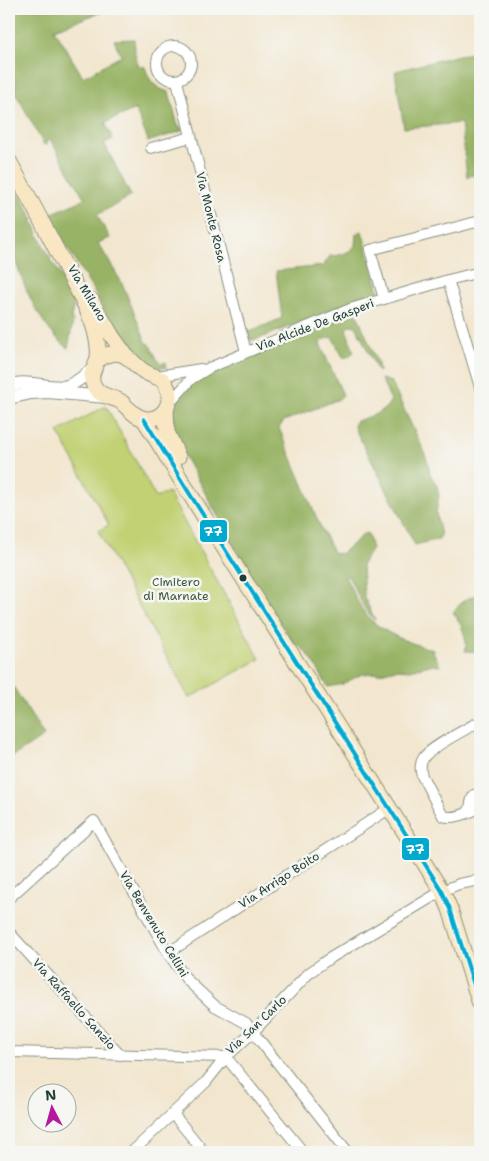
<svg xmlns="http://www.w3.org/2000/svg" width="489" height="1161" font-family="'Shantell Sans',sans-serif">
  <style>
    .green { fill: #c1d173; stroke: #708754 }
    .forest { fill: #98b365; stroke: #5c784c }
    .lines { fill: none; stroke-linecap: round; stroke-linejoin: round }
    .minor-casing { stroke: #889281; stroke-width: 12 }
    .tertiary-casing { stroke: #889281; stroke-width: 14 }
    .secondary-casing { stroke: #889281; stroke-width: 17 }
    .minor { stroke: #fff; stroke-width: 10 }
    .tertiary { stroke: #fff; stroke-width: 12 }
    .secondary { stroke: #f9e7c3; stroke-width: 15 }
    .bus-1-casing { stroke: #f6f6f2; stroke-width: 8 }
    .bus-1 { stroke: #00a9ce; stroke-width: 4 }
    .bus-dot { fill: #1f3d34; stroke: #f6f6f2; stroke-width: 2 }
    .labels { text-anchor: middle; dominant-baseline: central; stroke-width: 5; stroke-linejoin: round; paint-order: stroke }
    .street-label { font-size: 12px; fill: #1f3d34; stroke: #f6f6f2 }
    .park-label { font-size: 12px; fill: #3f5b41; stroke: #f6f6f2 }
    .line-badge { stroke: #f6f6f2; stroke-width: 2 }
    .badge-label { font-size: 14px; text-anchor: middle; font-weight: bold; fill: #fff }
  </style>
  <rect width="100%" height="100%" fill="#f6f6f2"/>
  <filter id="ink" filterUnits="userSpaceOnUse"><feTurbulence type="fractalNoise" baseFrequency=".02" numOctaves="2"/><feDisplacementMap in="SourceGraphic" scale="10" xChannelSelector="R" yChannelSelector="G"/><feConvolveMatrix kernelMatrix="1 2 1 2 8 2 1 2 1" color-interpolation-filters="sRGB"/></filter>
  <filter id="wash" filterUnits="userSpaceOnUse"><feTurbulence type="fractalNoise" baseFrequency=".0096" numOctaves="4" result="noise"/><feDisplacementMap in="SourceGraphic" scale="20" xChannelSelector="R" yChannelSelector="G"/><feGaussianBlur stdDeviation="1.12" result="paint"/><feColorMatrix in="noise" values="0 0 0 0 0 0 0 0 0 0 0 0 0 0 0 0 0 1.4 0 .05"/><feComposite in="paint" operator="in"/></filter>
  <g filter="url(#wash)">
    <rect width="100%" height="100%" fill="#f2e6ce"/>
    <path class="green" d="M106 406 156 498 168 492 260 659 189 698 98 531 109 525 58 432Z"/>
    <g class="forest">
      <path d="M9 9H100L102 12 54 29 83 77 121 56 114 40 134 39 135 54 139 66 145 67C149 81 155 88 169 92L178 126 182 128V131L147 142 148 140 135 109 105 123 113 139 104 143 131 196 97 215 110 238 98 243 122 283 147 344 149 343 157 359 161 364 166 362V368L157 367 145 361 124 342 48 215 85 199 50 139 46 141 47 144 44 145 13 88 16 86 9 72Z"/>
      <path d="M480 52V173L467 177 461 123 404 128 395 72 396 71 459 55Z"/>
      <path d="M9 172 30 213 38 234 51 260 75 298 71 318 73 322 68 348C36 324 20 277 9 240Z"/>
      <path d="M362 231 379 291 266 336 253 340 248 338 245 329 250 332 282 318 276 271 323 266 330 256C341 256 348 253 355 246L356 234Z"/>
      <path d="M356 312 378 364 379 371 378 372 356 326 350 325 346 329 354 352 348 357H343L332 337 322 340 320 344 343 395 339 399 284 421 279 428 321 528 333 552 338 554 342 553 365 533 368 534 372 549 362 564 364 597 375 620 365 609 348 576 345 577C351 588 356 599 362 609 376 631 408 643 432 649L440 666 430 665 410 670 396 669 380 673 362 674 343 684 328 687C320 675 308 647 294 644L244 566 245 565 181 450 172 430 173 412 178 399 200 377Z"/>
      <path d="M381 379 391 382 423 449 428 463 430 474 437 486 439 496 436 513 441 535 439 539 415 545 354 427 355 422C368 416 384 415 391 400Z"/>
      <path d="M477 594H480V652L465 651C469 639 460 622 453 612L463 601Z"/>
      <path d="M9 680 44 736 9 759Z"/>
    </g>
  </g>
  <g filter="url(#ink)">
    <g class="lines">
      <g class="minor-casing">
        <g id="minor">
          <circle cx="174" cy="63" r="17"/>
          <path d="M177 81 246 352"/>
          <path d="M151 148 191 137"/>
          <path d="M448 280 480 387"/>
          <path d="M384 299 370 250 480 221"/>
          <path d="M157 376 201 369"/>
          <path d="M169 404 191 379 209 368 350 309 448 280 480 272"/>
          <path d="M480 725 475 724C463 731 431 747 424 757 420 763 420 770 422 776L443 816C454 820 470 812 480 808"/>
          <path d="M468 812C472 806 470 800 474 795L480 794"/>
          <path d="M9 898 94 821 168 953 187 980 215 1006 246 1023 348 1152"/>
          <path d="M9 932 120 1055"/>
          <path d="M168 953 390 808"/>
          <path d="M9 1052 226 1057 253 1032 309 973 327 960 442 891 459 884 480 880"/>
          <path d="M173 1114 204 1152"/>
          <path d="M132 1152 206 1082 226 1057 303 1152"/>
        </g>
      </g>
      <g class="tertiary-casing">
        <g id="tertiary">
          <path d="M9 387C23 377 49 390 67 386 77 383 85 375 93 369"/>
          <path d="M9 398 31 393 48 392 106 397"/>
        </g>
      </g>
      <g class="secondary-casing">
        <g id="secondary">
          <path d="M9 161C30 199 50 237 70 276 79 293 90 312 95 331 97 339 99 349 98 357 96 368 88 374 94 386 100 397 110 396 120 401 124 404 127 408 131 411 153 433 182 405 163 380 156 376 148 375 142 370 136 366 132 360 127 357 118 350 106 354 98 360"/>
          <path d="M91 300 112 336 127 357"/>
          <path d="M166 409 167 432 178 457"/>
          <path d="M144 419 186 488 442 891 450 909 480 1004"/>
        </g>
      </g>
      <use href="#minor" class="minor"/>
      <use href="#tertiary" class="tertiary"/>
      <use href="#secondary" class="secondary"/>
      <g class="bus-1-casing">
        <path id="bus-1" d="M144 419 186 488 442 891 450 909 480 1004"/>
      </g>
      <use href="#bus-1" class="bus-1"/>
    </g>
  </g>
  <circle class="bus-dot" cx="243" cy="578" r="4.5"/>
  <g class="labels">
    <g class="street-label">
      <text transform="translate(211 217) rotate(76)">Via Monte Rosa</text>
      <text transform="translate(87 293) rotate(59)">Via Milano</text>
      <text transform="translate(315 325) rotate(-21)">Via Alcide De Gasperi</text>
      <text transform="translate(279 880) rotate(-33)">Via Arrigo Boito</text>
      <text transform="translate(154 924) rotate(59)">Via Benvenuto Cellini</text>
      <text transform="translate(74 1004) rotate(48)">Via Raffaello Sanzio</text>
      <text transform="translate(256 1025) rotate(-44)">Via San Carlo</text>
    </g>
    <g class="park-label">
      <text x="176" y="582">Cimitero<tspan x="176" dy="14">di Marnate</tspan></text>
    </g>
  </g>
  <g class="line-badge">
    <rect x="199" y="519" width="29" height="24" rx="5" fill="#00a9ce"/>
    <rect x="401" y="837" width="29" height="24" rx="5" fill="#00a9ce"/>
  </g>
  <g class="badge-label">
    <text x="213" y="536">77</text>
    <text x="415" y="854">77</text>
  </g>
  <rect width="489" height="1161" fill="none" stroke="#f6f6f2" stroke-width="30"/>
  <g transform="translate(52 1108) rotate(354)"><circle r="24" fill="#f6f6f2" stroke="#a0aca6"/>
  <path d="M0-4L9 19L0 12L-9 19Z" fill="#b5179e"/>
  <text y="-8" font-size="14" font-weight="bold" text-anchor="middle" fill="#1f3d34">N</text>
  </g>
</svg>
